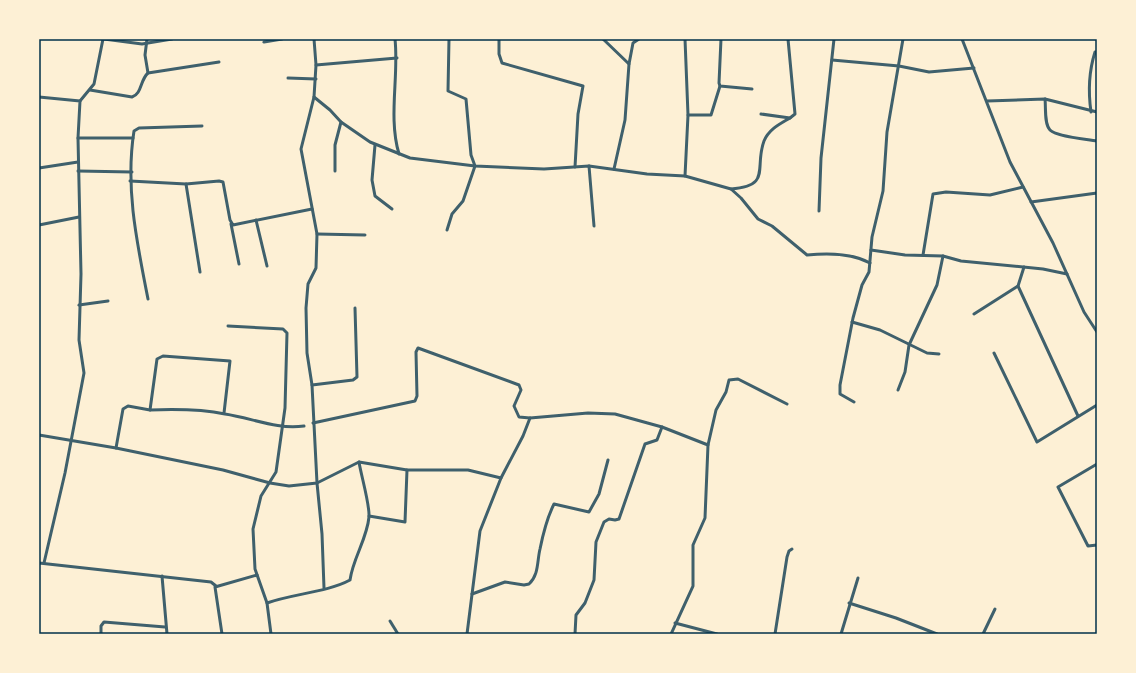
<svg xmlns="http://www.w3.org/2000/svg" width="1136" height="673" font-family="'Archivo Narrow',sans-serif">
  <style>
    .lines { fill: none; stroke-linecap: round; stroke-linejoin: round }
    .minor { stroke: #3f606c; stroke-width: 3 }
    .neatline { fill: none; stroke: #003049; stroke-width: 1.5 }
  </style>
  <rect width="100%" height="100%" fill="#fdf0d5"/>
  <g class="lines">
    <g class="minor">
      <path d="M104 39 142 44 172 39"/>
      <path d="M147 39 145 55 148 73"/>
      <path d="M314 39 316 65 314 97 301 149 317 234 316 268 308 284 306 308 307 353 312 385 317 483 322 534 324 588"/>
      <path d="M395 39C399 77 388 117 399 154"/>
      <path d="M499 39V54L502 63 583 86 578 114 575 167"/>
      <path d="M603 39 629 64"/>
      <path d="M721 39 719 83 720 86 752 89"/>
      <path d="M962 39 1010 162 1053 243 1084 312 1097 332"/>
      <path d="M264 42 282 39"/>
      <path d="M832 60 899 66 929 72 974 68"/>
      <path d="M316 65 397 58"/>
      <path d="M288 78 316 79"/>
      <path d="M90 90 132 97C142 94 140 80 148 73L219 62"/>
      <path d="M39 97 80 101 78 138 81 274 79 340 84 373 65 473 44 563"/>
      <path d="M314 97 330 110 341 122 370 142 410 158 475 166 544 169 589 166 647 174 685 176 731 189 741 198 758 219 772 226 807 255C827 253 852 253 870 263"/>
      <path d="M1045 99C1046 107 1044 124 1050 130 1057 137 1087 139 1097 141"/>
      <path d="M80 101 94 84 103 39"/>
      <path d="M987 101 1045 99 1097 112"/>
      <path d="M1091 112C1088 91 1089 71 1095 52H1097"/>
      <path d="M761 114 790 118 795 114 788 39"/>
      <path d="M688 115H711L720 86"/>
      <path d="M78 138H133"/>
      <path d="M375 145 372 180 375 196 392 209"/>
      <path d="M589 166 594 226"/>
      <path d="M39 168 78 162"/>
      <path d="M614 169 625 120 629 64 633 43 639 39"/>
      <path d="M78 171 132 172"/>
      <path d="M335 171V145L341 122"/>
      <path d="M685 176 688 115 685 39"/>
      <path d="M130 181 186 184 219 181 223 182 230 220 233 225 312 209"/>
      <path d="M186 184 200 272"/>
      <path d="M731 189C772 186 754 168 764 141 769 129 780 124 790 118"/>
      <path d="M1031 202 1097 193"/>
      <path d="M819 211 821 158 834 39"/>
      <path d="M256 220 267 266"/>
      <path d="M231 224 239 264"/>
      <path d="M39 225 79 217"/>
      <path d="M447 230 452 214 463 201 475 166 471 155 466 99 448 91 449 39"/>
      <path d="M317 234 365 235"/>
      <path d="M871 250 905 255 943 256 961 261 1043 269 1067 274"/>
      <path d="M923 255 933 194 946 192 990 195 1023 187"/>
      <path d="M1018 286 1024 267"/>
      <path d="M148 299C137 243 125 188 134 131L139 128 202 126"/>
      <path d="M79 305 108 301"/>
      <path d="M974 314 1018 286 1078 416"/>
      <path d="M852 322 880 330 927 353 939 354"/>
      <path d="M228 326 283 329 287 333 285 408 276 472 261 496 253 529 255 569 267 603 271 634"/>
      <path d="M994 353 1037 442 1097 405"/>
      <path d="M312 385 353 380 357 377 355 308"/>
      <path d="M898 390 905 372 909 345 937 285 943 256"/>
      <path d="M854 402 840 394V385L853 318 862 285 869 272 872 237 883 191 887 132 903 39"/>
      <path d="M150 410C175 409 201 409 225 414 252 418 277 430 304 426"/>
      <path d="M313 423 415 401 417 396 416 352 418 348 519 385 521 390 514 406 519 417 530 418 588 413 615 414 662 427 708 445"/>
      <path d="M39 435 116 448 223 470 270 483 289 486 317 483 359 462 407 470H468L501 478"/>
      <path d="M116 448 123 409 128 406 150 410 157 359 163 356 230 361 224 413"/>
      <path d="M1097 464 1058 487 1088 546 1097 545"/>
      <path d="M369 516 405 522 407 470"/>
      <path d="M39 563 211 582 216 586"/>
      <path d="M162 576 167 634"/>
      <path d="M472 594 505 582 524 585 529 584C539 575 537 561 540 549 543 534 547 518 554 504L589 512 599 494 608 460"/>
      <path d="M267 603C292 594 328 592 350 580 353 558 367 539 369 517 370 505 361 475 359 462"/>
      <path d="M849 603 896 618 937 634"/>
      <path d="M390 621 398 634"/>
      <path d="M675 623 717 634"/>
      <path d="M101 634V626L104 622 165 627"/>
      <path d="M222 634 215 587 257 575"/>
      <path d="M467 634 480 531 501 478 523 436 530 418"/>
      <path d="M575 634 576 615 585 603 594 580 596 542 604 522 609 519 615 520 619 519 645 444 657 440 662 427"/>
      <path d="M671 634 693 586V545L705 518 708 445 716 410 726 392 729 380 738 379 787 404"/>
      <path d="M775 634 787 557 789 551 792 549"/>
      <path d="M841 634 858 578"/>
      <path d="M983 634 995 609"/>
    </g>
  </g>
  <rect width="1136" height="673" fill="none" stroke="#fdf0d5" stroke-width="80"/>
  <rect x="40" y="40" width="1056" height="593" class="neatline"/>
</svg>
